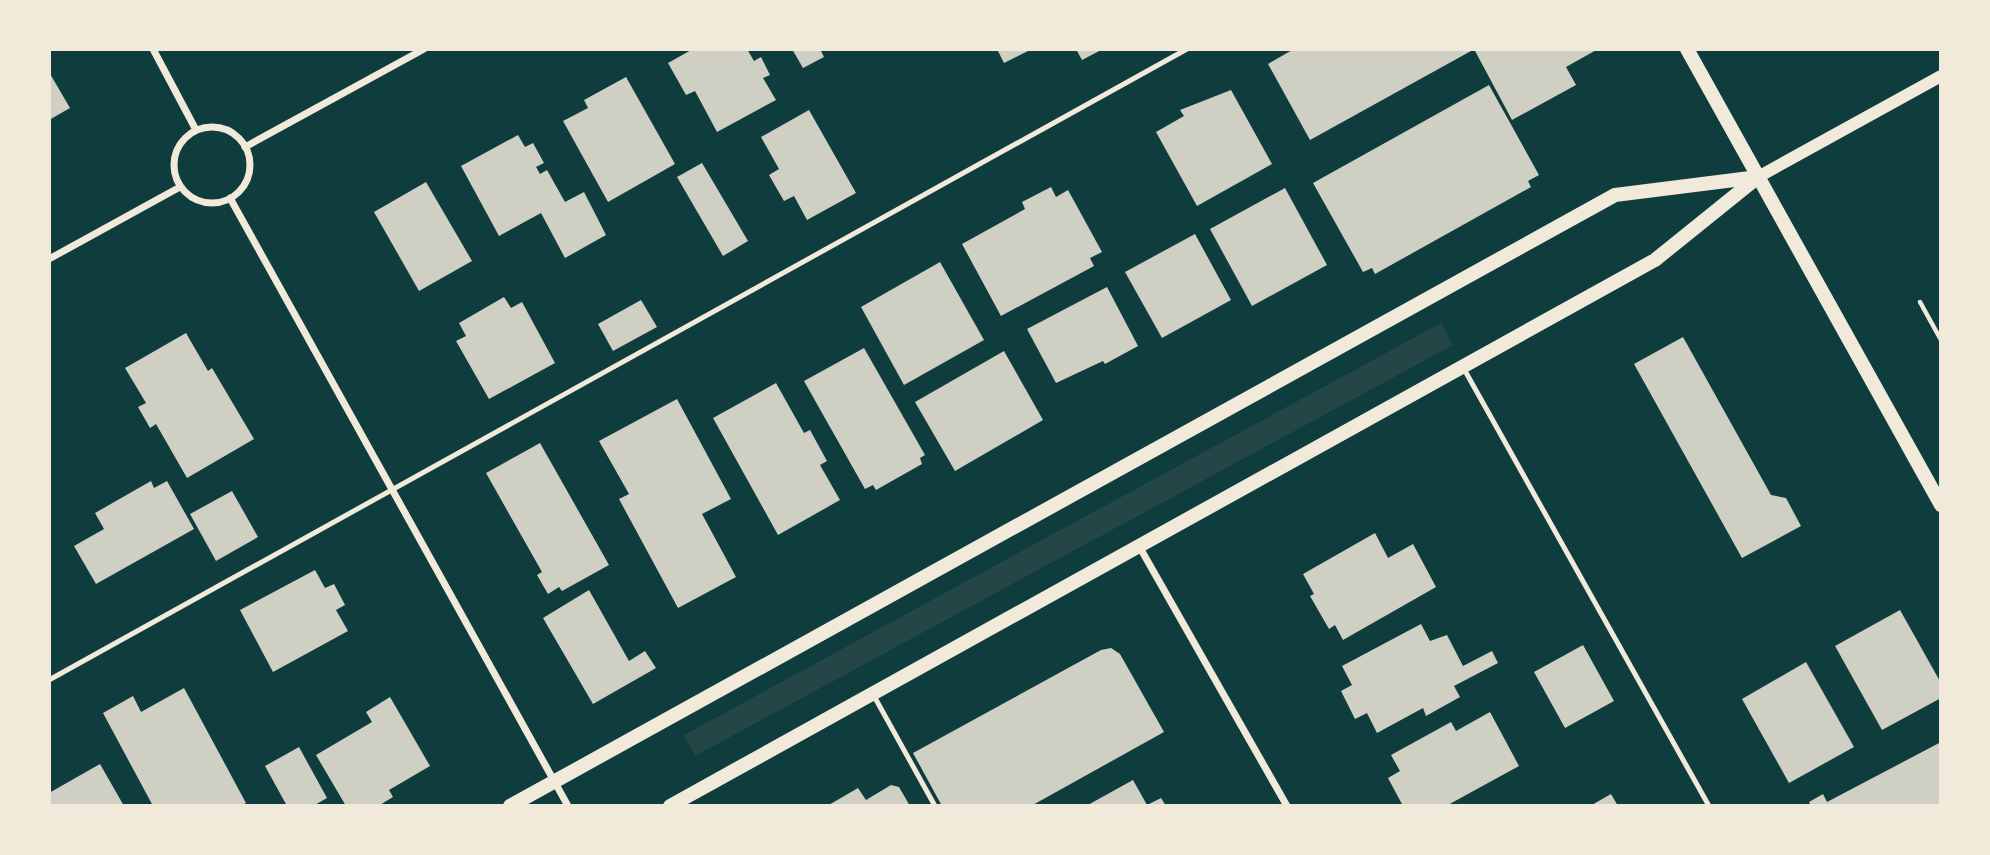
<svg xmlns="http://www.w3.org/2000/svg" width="1990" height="855" font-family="Cabin,sans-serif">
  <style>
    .green { fill: #244646 }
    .building { fill: #cfcfc3 }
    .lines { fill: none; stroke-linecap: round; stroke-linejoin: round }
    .path { stroke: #f1e9da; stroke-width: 4.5 }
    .service { stroke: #f1e9da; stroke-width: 5 }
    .minor { stroke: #f1e9da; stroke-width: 7 }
    .tertiary { stroke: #f1e9da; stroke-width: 12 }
    .secondary { stroke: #f1e9da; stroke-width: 14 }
  </style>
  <rect width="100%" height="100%" fill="#0f3d3e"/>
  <path class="green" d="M1441 323 1453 345 695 756 684 735Z"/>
  <g class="building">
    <path d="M693 49H747L754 61 761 57 770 75 763 78 776 100 717 132 695 91 686 95 668 63Z"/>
    <path d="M792 49H820L824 57 803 68Z"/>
    <path d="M997 49H1032L1004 63Z"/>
    <path d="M1076 49H1103L1082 60Z"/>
    <path d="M1294 49H1470L1471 51 1310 140 1268 64Z"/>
    <path d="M1474 49H1598L1566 67 1576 85 1512 120Z"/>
    <path d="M49 72 70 108 49 120Z"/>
    <path d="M626 77 675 164 608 202 563 121 588 108 584 100Z"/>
    <path d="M1489 85 1539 175 1528 181 1531 187 1375 274 1372 268 1363 272 1313 183Z"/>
    <path d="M1231 90 1272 164 1197 206 1156 132 1184 116 1180 110Z"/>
    <path d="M809 110 856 193 807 220 794 196 784 201 769 175 779 169 761 137Z"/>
    <path d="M518 135 525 147 533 143 544 163 536 167 540 174 547 170 565 202 584 192 606 235 565 258 541 213 499 236 461 166Z"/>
    <path d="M702 163 748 241 723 256 677 177Z"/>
    <path d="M426 182 472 261 419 291 374 212Z"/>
    <path d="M1051 187 1056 197 1068 190 1102 252 1090 258 1094 266 1001 316 962 244 1025 209 1022 202Z"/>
    <path d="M1285 188 1327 265 1252 306 1210 229Z"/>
    <path d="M1195 234 1231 300 1162 338 1125 272Z"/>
    <path d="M940 262 984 340 904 385 861 307Z"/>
    <path d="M1107 287 1138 346 1105 364 1103 361 1056 383 1027 329Z"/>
    <path d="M504 297 511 308 522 302 555 363 489 399 456 341 466 336 459 323Z"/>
    <path d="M641 300 657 327 613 351 598 324Z"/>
    <path d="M186 333 208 371 212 368 254 439 187 478 156 424 150 428 138 407 146 403 125 368Z"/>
    <path d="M1683 337 1771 495 1786 498 1801 526 1742 558 1634 364Z"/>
    <path d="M864 348 925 455 920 458 922 464 876 490 873 485 865 489 804 381Z"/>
    <path d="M1004 351 1043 420 955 471 915 402Z"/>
    <path d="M776 383 804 433 810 430 827 461 820 465 840 500 778 535 713 418Z"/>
    <path d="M677 399 731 499 702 514 736 577 678 608 619 499 629 494 599 441Z"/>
    <path d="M540 443 609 565 562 591 559 587 548 594 537 575 542 572 486 473Z"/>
    <path d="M151 481 154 488 167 481 194 529 96 584 74 546 104 529 95 513Z"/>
    <path d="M232 491 258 537 216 561 190 514Z"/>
    <path d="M1375 533 1388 558 1413 544 1436 587 1343 640 1335 625 1329 629 1310 596 1314 594 1303 574Z"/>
    <path d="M315 570 325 588 334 584 345 605 336 610 348 631 273 672 240 610Z"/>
    <path d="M589 590 629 661 645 651 656 668 593 704 543 618Z"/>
    <path d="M1900 610 1941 683V698L1882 730 1835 646Z"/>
    <path d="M1421 624 1430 641 1447 635 1463 666 1492 651 1498 663 1454 686 1460 697 1426 716 1423 708 1377 733 1367 713 1355 719 1341 691 1352 685 1342 666Z"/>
    <path d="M1583 645 1614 701 1565 728 1534 672Z"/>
    <path d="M1111 648 1120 654 1164 732 1031 806H942L913 753 1101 650Z"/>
    <path d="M1806 662 1854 747 1789 783 1742 699Z"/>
    <path d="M184 688 246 803 240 806H153L103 713 133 696 141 712Z"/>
    <path d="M390 697 430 766 389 790 393 797 378 806H346L316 755 372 722 366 712Z"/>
    <path d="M1490 712 1519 766 1446 806H1403L1388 778 1400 771 1391 755 1451 722 1456 731Z"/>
    <path d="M1941 742V806H1811L1809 802 1823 794 1827 802Z"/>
    <path d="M299 747 327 798 313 806H287L265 766Z"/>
    <path d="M100 764 124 806H49V793Z"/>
    <path d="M1133 780 1147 805 1161 798 1166 806H1086Z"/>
    <path d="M891 785 899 787 910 806H827L858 788 866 800Z"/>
    <path d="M1611 794 1618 806H1590Z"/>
  </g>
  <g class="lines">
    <path class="path" d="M1920 302 1941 340"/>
    <g class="service">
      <path d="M1464 369 1709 806"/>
      <path d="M49 680 1187 49"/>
      <path d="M874 696 935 806"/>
    </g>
    <g class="minor">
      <path d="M153 49 196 130"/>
      <circle cx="212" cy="165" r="38"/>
      <path d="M245 147 424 49"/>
      <path d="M230 198 568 806"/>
      <path d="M49 259 180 187"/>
      <path d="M1139 546 1287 806"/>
    </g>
    <path class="tertiary" d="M1758 177 1941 76"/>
    <g class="secondary">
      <path d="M1687 49 1941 505"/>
      <path d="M510 806 1615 195 1758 177"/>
      <path d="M670 806 1655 260 1758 177"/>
    </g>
  </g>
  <rect width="1990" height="855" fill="none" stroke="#f1e9da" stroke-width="102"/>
</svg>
